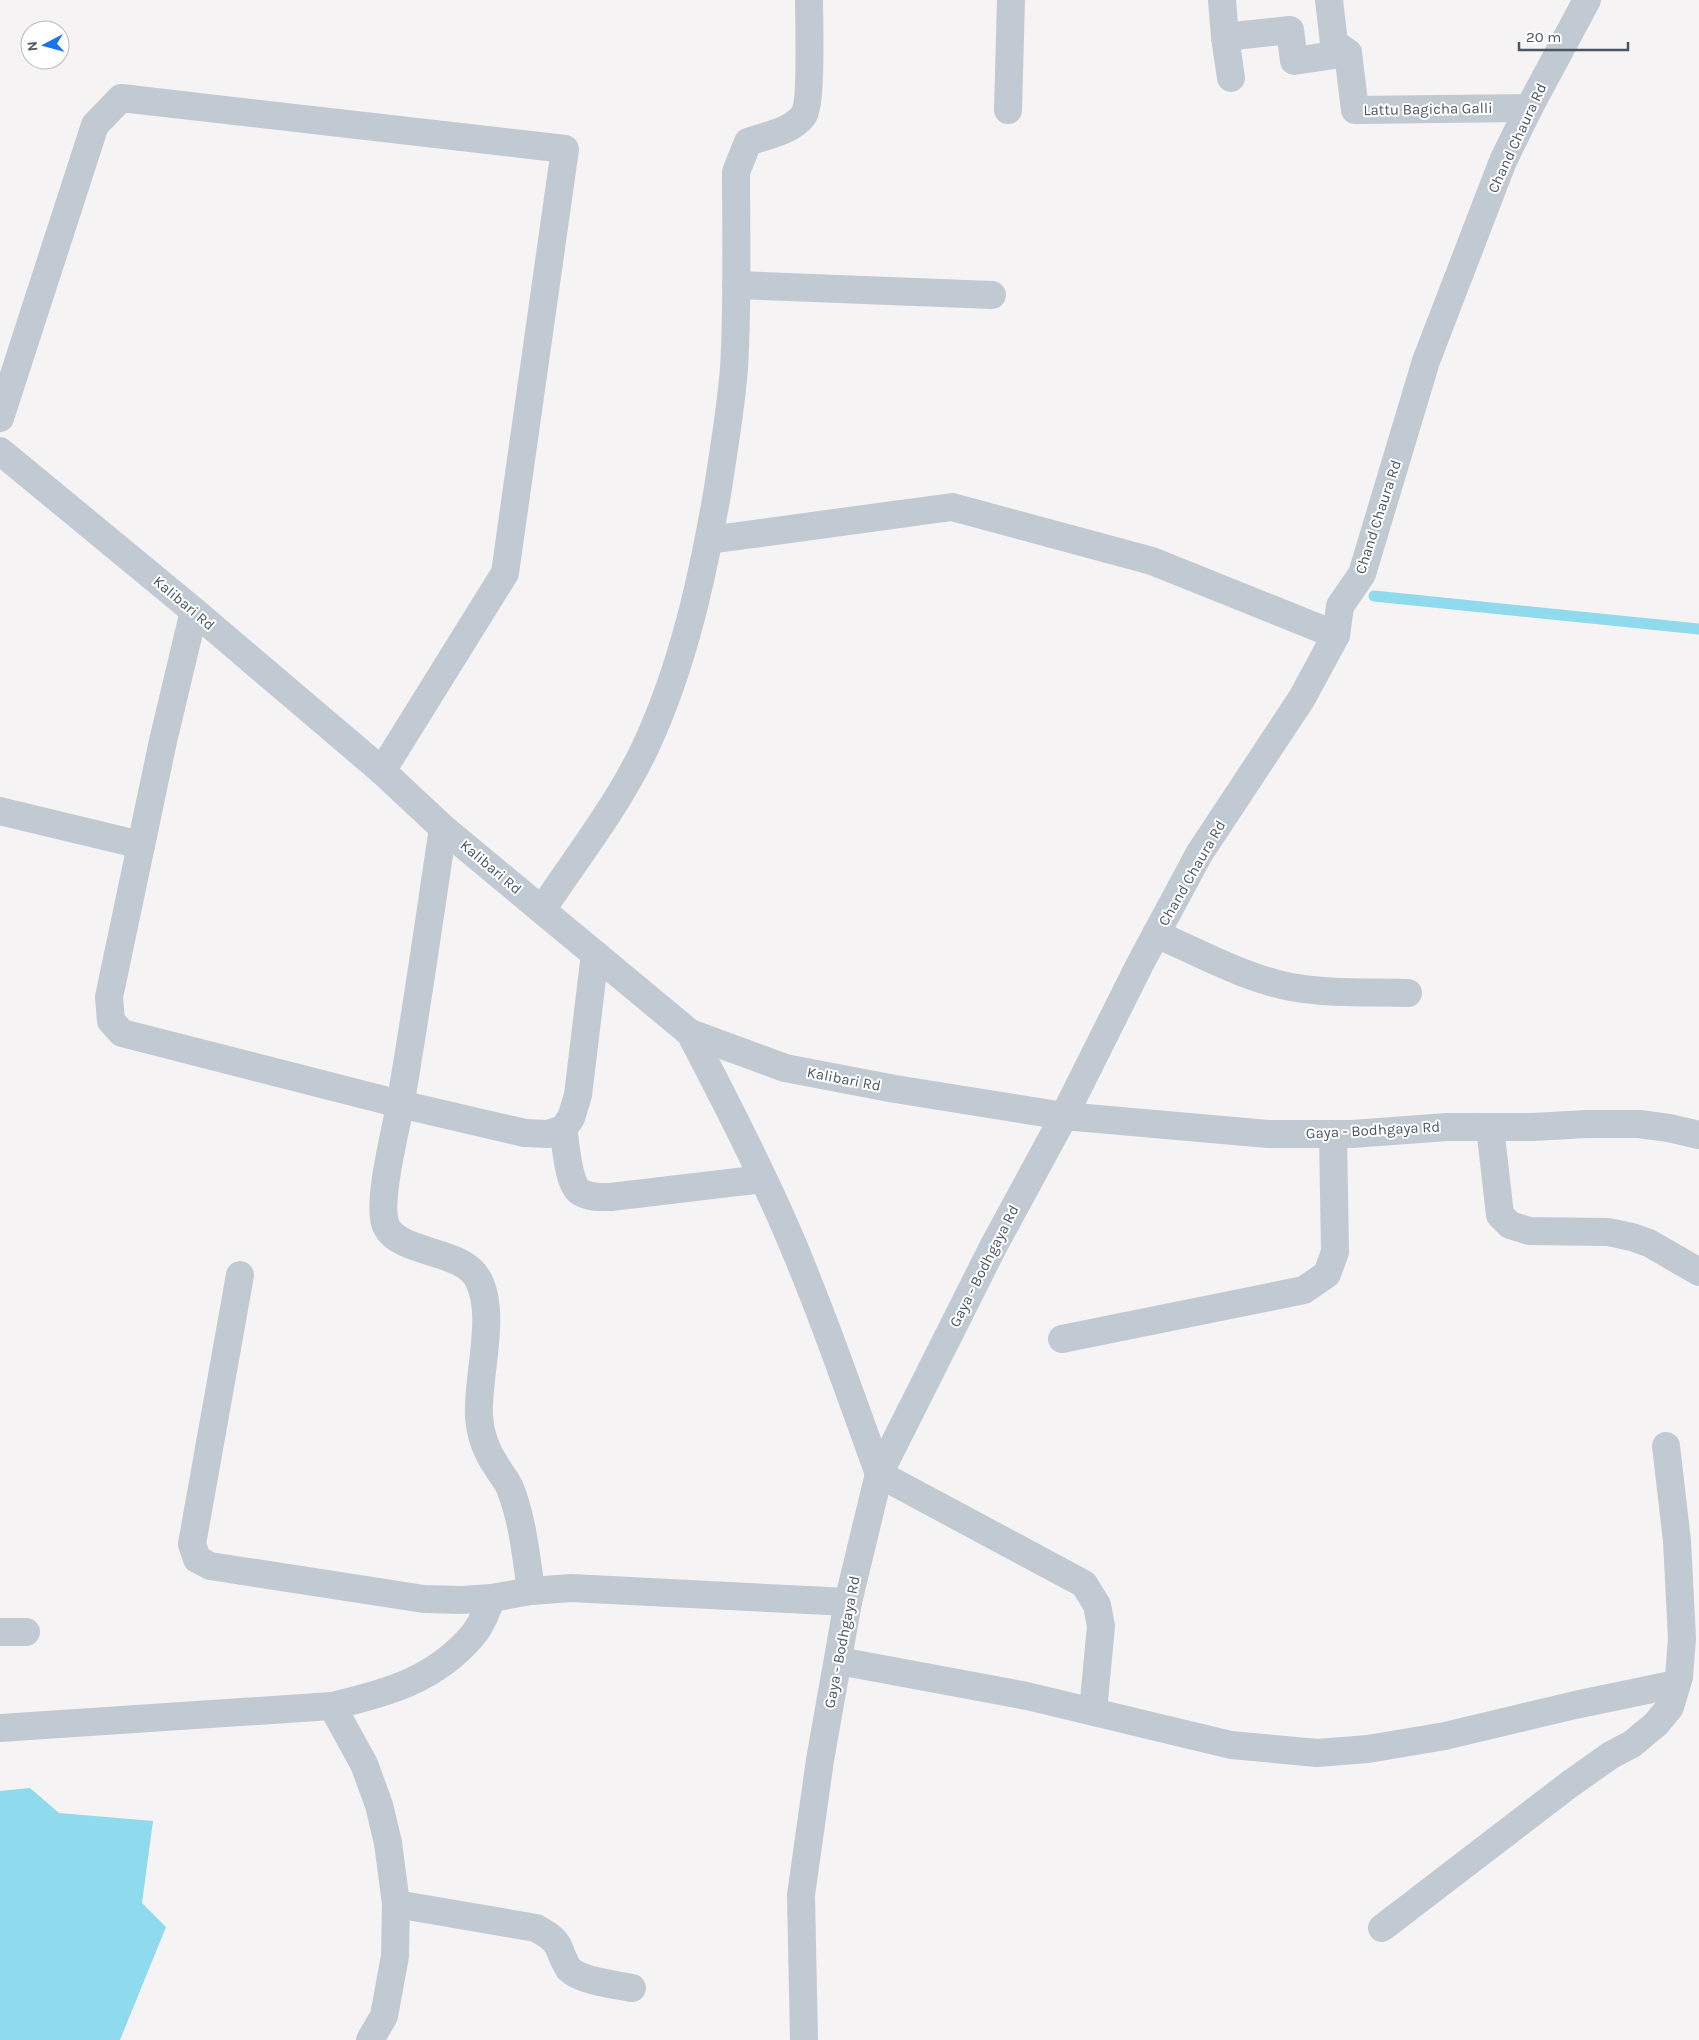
<svg xmlns="http://www.w3.org/2000/svg" width="1699" height="2040" font-family="Karla,sans-serif">
  <style>
    .water { fill: #90daee }
    .lines { fill: none; stroke-linecap: round; stroke-linejoin: round }
    .stream { stroke: #90daee; stroke-width: 11 }
    .minor { stroke: #c1cad2; stroke-width: 28 }
    .labels { text-anchor: middle; dominant-baseline: central; stroke-width: 4; stroke-linejoin: round; paint-order: stroke }
    .street-label { font-size: 15px; fill: #4a5661; stroke: #fff }
  </style>
  <rect width="100%" height="100%" fill="#f5f3f3"/>
  <path class="water" d="M30 1788 59 1813 153 1821 142 1903 166 1927 120 2040H0V1791Z"/>
  <g class="lines">
    <path class="stream" d="M1374 596 1699 629"/>
    <g class="minor">
      <path d="M1222 0 1225 37 1290 30 1294 61 1348 53"/>
      <path d="M1329 0 1334 43 1348 53"/>
      <path d="M1225 37 1231 78"/>
      <path d="M1348 53 1355 110 1529 108"/>
      <path d="M1008 110 1011 0"/>
      <path d="M736 285 992 295"/>
      <path d="M0 418 95 125 121 98 565 149 505 573 382 771"/>
      <path d="M0 451 194 611 382 771 443 828 690 1033 785 1068 895 1089 1064 1116 1268 1134H1352L1447 1127H1533L1587 1124H1639L1669 1128 1699 1135"/>
      <path d="M709 540 952 507 1152 561 1336 635"/>
      <path d="M194 611 163 741 109 997 111 1021 122 1033 400 1104 525 1133 548 1134 563 1129 571 1118 578 1095 595 954"/>
      <path d="M0 811 141 845"/>
      <path d="M443 828C429 921 416 1014 400 1106 395 1133 378 1199 385 1223 395 1255 462 1248 478 1279 497 1314 477 1376 479 1416 480 1435 486 1451 497 1467 501 1474 507 1481 510 1488 523 1521 526 1556 531 1591"/>
      <path d="M542 910C577 857 618 805 645 748 683 667 703 576 718 488 724 448 731 408 734 368 738 303 736 237 736 172L748 142C765 136 792 131 803 116 812 105 809 19 809 0"/>
      <path d="M1156 934C1200 953 1244 978 1291 987 1329 994 1370 992 1408 993"/>
      <path d="M690 1033C723 1096 756 1160 785 1226 820 1307 849 1391 879 1474L1084 1584 1097 1605 1101 1626 1093 1711"/>
      <path d="M1490 1127 1500 1215 1510 1225 1529 1231 1608 1232 1632 1237 1649 1243 1699 1272"/>
      <path d="M563 1129C566 1143 568 1185 580 1192 590 1198 601 1197 611 1197L763 1179"/>
      <path d="M240 1275 192 1544 197 1559 210 1566 424 1599 462 1600 492 1598 531 1591 571 1588 848 1602"/>
      <path d="M1062 1339 1304 1290 1327 1274 1335 1252 1333 1134"/>
      <path d="M0 1632H26"/>
      <path d="M839 1661 1027 1696 1231 1745 1317 1753 1368 1749 1445 1736 1575 1705 1676 1684"/>
      <path d="M332 1706 364 1764 379 1805 388 1843 396 1904 395 1956 384 2016 370 2040"/>
      <path d="M0 1728 332 1706C387 1693 435 1680 473 1635 482 1625 487 1609 492 1598"/>
      <path d="M396 1904 536 1928C545 1933 555 1938 559 1948 562 1955 564 1962 569 1969 580 1981 617 1985 632 1988"/>
      <path d="M1382 1928 1570 1784 1611 1755 1632 1744 1656 1724 1670 1707 1679 1677 1682 1638 1677 1541 1666 1446"/>
      <path d="M804 2040 801 1895 820 1760 848 1602 879 1474 993 1247 1064 1116 1140 964 1199 854 1302 698 1336 635 1340 606 1362 574 1426 361 1503 161 1529 108 1587 0"/>
    </g>
  </g>
  <g class="labels">
    <g class="street-label">
      <text transform="translate(1428 109) rotate(-1)">Lattu Bagicha Galli</text>
      <text transform="translate(1517 138) rotate(-65)">Chand Chaura Rd</text>
      <text transform="translate(1378 517) rotate(-72)">Chand Chaura Rd</text>
      <text transform="translate(184 603) rotate(40)">Kalibari Rd</text>
      <text transform="translate(491 867) rotate(40)">Kalibari Rd</text>
      <text transform="translate(1192 873) rotate(-60)">Chand Chaura Rd</text>
      <text transform="translate(844 1079) rotate(11)">Kalibari Rd</text>
      <text transform="translate(1373 1130) rotate(-3)">Gaya - Bodhgaya Rd</text>
      <text transform="translate(984 1266) rotate(-63)">Gaya - Bodhgaya Rd</text>
      <text transform="translate(842 1642) rotate(-79)">Gaya - Bodhgaya Rd</text>
    </g>
  </g>
  <g transform="translate(45 45) rotate(264)"><circle r="24" fill="#ffffff" stroke="#b7bbc0"/>
  <path d="M0-4L9 19L0 12L-9 19Z" fill="#1a73e8"/>
  <text y="-8" font-size="14" font-weight="bold" text-anchor="middle" fill="#4a5661">N</text>
  </g>
  <path d="M1519 42v8h109v-8" fill="none" stroke="#4a5661" stroke-width="2.5"/>
  <text x="1526" y="42" font-size="15" fill="#4a5661" stroke="#ffffff" stroke-width="4" paint-order="stroke">20 m</text>
</svg>
